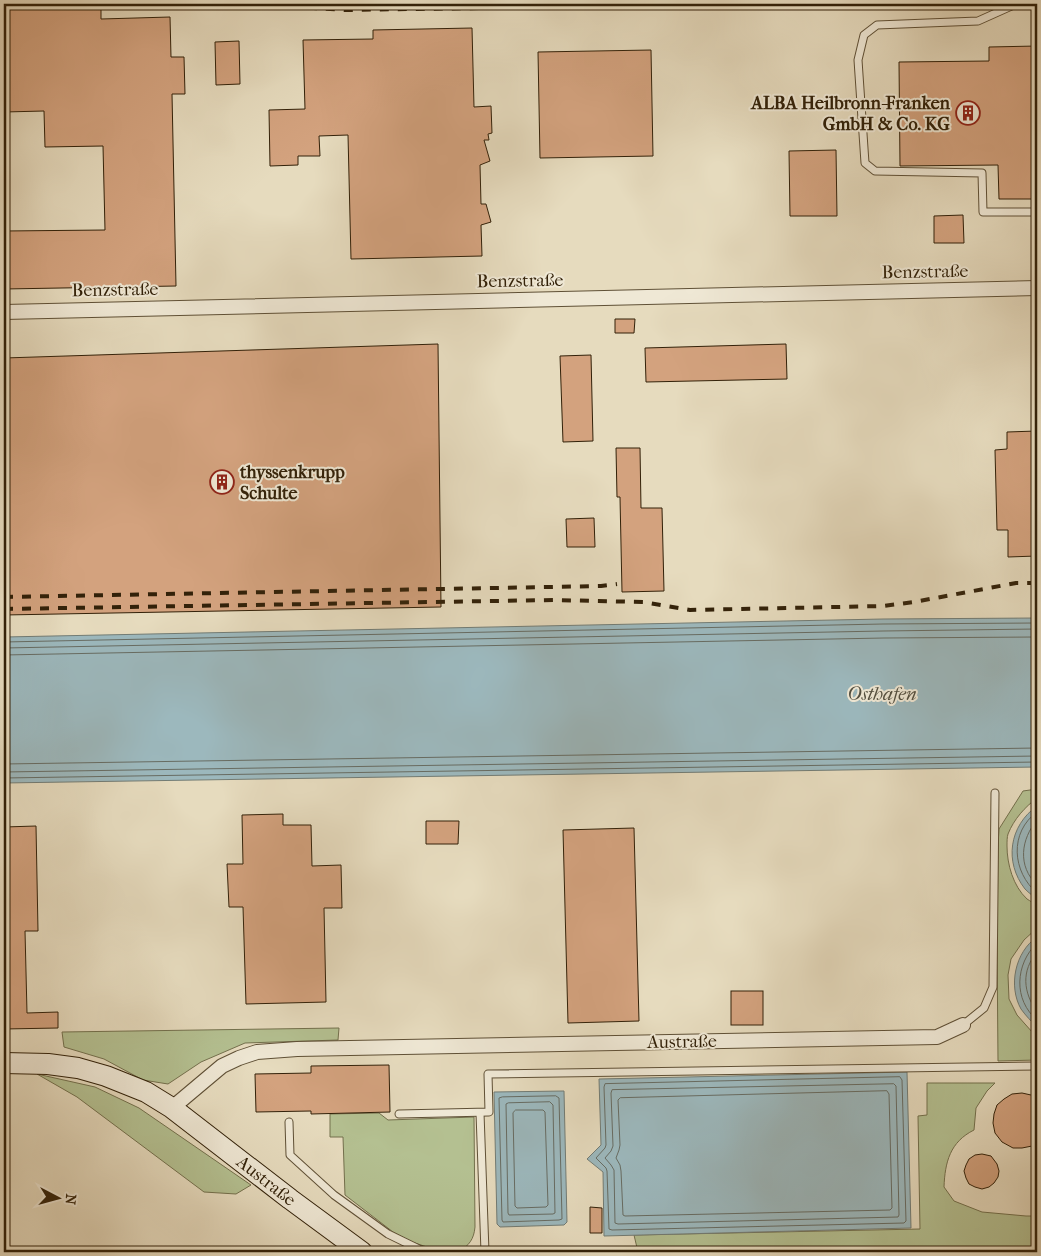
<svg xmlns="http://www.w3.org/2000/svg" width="1041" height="1256" font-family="'IM FELL French Canon',serif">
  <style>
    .green { fill: #b4c091; stroke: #73704d }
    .water { fill: #9cb8bd; stroke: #727c75 }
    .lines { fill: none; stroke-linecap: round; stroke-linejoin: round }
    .shore { stroke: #676c63; stroke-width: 1 }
    .building { fill: #d3a27e; stroke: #322109 }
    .service-casing { stroke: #5f5036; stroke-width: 9 }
    .minor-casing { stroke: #5f5036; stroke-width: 16 }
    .secondary-casing { stroke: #322109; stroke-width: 22 }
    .service { stroke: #efe8d5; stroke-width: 7 }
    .minor { stroke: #efe8d5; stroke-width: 14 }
    .secondary { stroke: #efe8d5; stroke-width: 20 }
    .rail { stroke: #322109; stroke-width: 4; stroke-dasharray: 9 9; stroke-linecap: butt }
    .labels { text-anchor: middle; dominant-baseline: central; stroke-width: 4; stroke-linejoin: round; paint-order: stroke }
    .poi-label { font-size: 18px; font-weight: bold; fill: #322109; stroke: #efe8d5; text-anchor: end }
    .street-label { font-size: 18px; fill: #322109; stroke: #efe8d5 }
    .water-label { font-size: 19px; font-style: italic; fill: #524e3f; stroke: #efe8d5 }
  </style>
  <rect width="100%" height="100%" fill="#e6dbbe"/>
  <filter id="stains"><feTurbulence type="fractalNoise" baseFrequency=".004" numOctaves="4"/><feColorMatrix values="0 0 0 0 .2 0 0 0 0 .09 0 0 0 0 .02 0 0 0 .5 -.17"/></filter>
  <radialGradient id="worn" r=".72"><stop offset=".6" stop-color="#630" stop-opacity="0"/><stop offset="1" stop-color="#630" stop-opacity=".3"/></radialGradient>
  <g class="green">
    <path d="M1037 789V798C1025 807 1014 819 1008 834 1007 837 1007 842 1007 846 1007 864 1013 886 1027 899 1030 901 1034 903 1037 906V928L1024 940 1011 959 1008 975 1009 999 1017 1015 1033 1033 1037 1035V1060L998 1061 997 941 998 845 999 829 1023 791Z"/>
    <path d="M339 1028 338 1040 245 1043 201 1062 168 1084 143 1080 104 1059 64 1047 62 1032Z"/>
    <path d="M37 1074 95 1087 139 1108 251 1185 236 1194 204 1192 77 1097Z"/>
    <path d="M927 1083H995L987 1091 976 1108 974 1130C950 1142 945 1162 944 1187L954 1201 982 1212 1026 1216H1037V1247L805 1252H638L634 1235 920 1229 918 1116 927 1115Z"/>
    <path d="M379 1113 388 1120 474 1117 475 1227C474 1239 469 1246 458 1252L430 1248 412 1242 393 1232 345 1195 343 1137H330V1114Z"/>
  </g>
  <g class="water">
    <path d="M1037 618V767L4 783V637L883 619Z"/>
    <path d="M1037 806V899C1033 896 1029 893 1025 889 1004 862 1009 826 1037 806Z"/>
    <path d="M1037 937V1027C1031 1021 1026 1016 1021 1009 1008 986 1015 952 1037 937Z"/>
    <path d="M907 1072 911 1228 604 1236 603 1172 587 1159 601 1145 599 1079Z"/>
    <path d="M564 1091 567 1222 564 1225 500 1227 497 1224 494 1092Z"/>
  </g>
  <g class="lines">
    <g class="shore">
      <path d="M4 642 883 624 1037 623"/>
      <path d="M4 648 883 631 1037 629"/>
      <path d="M4 655 884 638 1037 637"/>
      <path d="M4 764 1037 748"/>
      <path d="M4 772 1037 756"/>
      <path d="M4 778 1037 762"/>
      <path d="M1037 812C1009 832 1012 872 1037 893"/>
      <path d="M1037 820C1021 839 1017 866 1037 885"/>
      <path d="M1037 943C1015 964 1013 1000 1037 1020"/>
      <path d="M1037 952C1021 971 1023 992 1037 1012"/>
      <path d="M900 1077 902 1080 906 1221 904 1223 612 1230 609 1229 607 1171 606 1168 596 1158 605 1148 606 1145 604 1087 605 1084Z"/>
      <path d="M894 1084 896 1086 899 1215 898 1217 618 1224 615 1223 614 1170 611 1165 605 1158 611 1151 613 1146 611 1093 612 1090Z"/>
      <path d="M887 1091 889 1094 892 1208 890 1210 625 1216 623 1215 621 1171 620 1165 616 1158 619 1150 620 1145 618 1100 620 1098Z"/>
      <path d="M556 1096 559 1098 562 1219 559 1220 503 1222 502 1220 499 1098 502 1097Z"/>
      <path d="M550 1102 553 1105 555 1213 553 1214 509 1215 508 1213 506 1104 508 1103Z"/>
      <path d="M516 1110H543L545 1112 548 1205 546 1207 517 1208 515 1206 513 1113Z"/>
    </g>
  </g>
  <g class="building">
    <path d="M101 6V19L170 17 171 57H184L185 94H172L176 286 4 289V231L105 230 103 146 45 147 44 111 4 112V9Z"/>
    <path d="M472 28 474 107 491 106 492 133 488 134 489 140H484L490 161 480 165 481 204H486L491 222 481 225 482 256 351 259 348 135 319 136 320 156H298V165L270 166 269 110 305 109 303 40 373 39V30Z"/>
    <path d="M239 41 240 84 216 85 215 42Z"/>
    <path d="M1037 46V199H999L998 165 900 166 899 62 989 61V47Z"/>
    <path d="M651 50 653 156 540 158 538 52Z"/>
    <path d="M836 150 837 216H790L789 151Z"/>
    <path d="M963 215 964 243H934V216Z"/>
    <path d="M615 319H635L634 333H615Z"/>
    <path d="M438 344 441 607 4 615V358Z"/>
    <path d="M786 344 787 379 646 382 645 348Z"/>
    <path d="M591 355 593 441 563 442 560 356Z"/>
    <path d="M1037 431V556L1008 557V530H997L995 450 1007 449V432Z"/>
    <path d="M616 448H640L641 508H662L664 591 622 592 620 497H617Z"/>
    <path d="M594 518 595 547H567L566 519Z"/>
    <path d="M283 814V825H311L312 866 341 865 342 908H324L326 1002 246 1004 243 907H229L227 864H243L242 815Z"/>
    <path d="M426 821H459L458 844H426Z"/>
    <path d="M36 826 38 931H25L27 1013 58 1012V1028L4 1029V827Z"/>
    <path d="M634 828 639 1021 568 1023 563 830Z"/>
    <rect x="731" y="991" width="32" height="34"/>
    <path d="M389 1065 390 1112 311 1114V1111L256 1112 255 1074 311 1073V1066Z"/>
    <path d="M1022 1093 1031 1095 1037 1099V1145L1022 1148H1013L1002 1142 995 1133 993 1123 994 1114 997 1105 1004 1099 1012 1094Z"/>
    <path d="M982 1154 991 1156 997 1164 999 1171 998 1177 994 1183 989 1187 982 1189 975 1187 969 1184 966 1178 964 1171 966 1165 969 1159 975 1155Z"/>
    <path d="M590 1207 602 1208V1233H590Z"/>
  </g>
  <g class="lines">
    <g class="service-casing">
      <g id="service">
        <path d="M1016 4 978 21 877 25 864 35 858 60 865 163 875 171 982 173 983 212H1037"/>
        <path d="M963 1025 984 1008 993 987 995 793"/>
        <path d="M480 1113 485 1252"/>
        <path d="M399 1114 489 1112 488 1074 1037 1066"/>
        <path d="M289 1122 290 1155 334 1195 388 1234 425 1252"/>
        <path d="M986 1252 1037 1251"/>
      </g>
    </g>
    <g class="minor-casing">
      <g id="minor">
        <path d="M4 312 1037 288"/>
        <path d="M172 1108 222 1066 239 1058 257 1052 297 1049 937 1037 963 1025"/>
      </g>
    </g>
    <g class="secondary-casing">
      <path id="secondary" d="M4 1063 48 1064 78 1068 106 1076 146 1092 172 1108 290 1199 362 1252"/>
    </g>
    <use href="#service" class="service"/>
    <use href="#minor" class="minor"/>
    <use href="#secondary" class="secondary"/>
    <g class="rail">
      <path d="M54 4H75"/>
      <path d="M254 4 345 10 615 6"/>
      <path d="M4 597 601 586 617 584"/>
      <path d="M4 609 554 600 643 602 690 610 883 606 914 602 1016 583H1037"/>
    </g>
  </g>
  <defs>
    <g id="building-ring" transform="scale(1.25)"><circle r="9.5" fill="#efe8d5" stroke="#8f2418" stroke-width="1.5"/><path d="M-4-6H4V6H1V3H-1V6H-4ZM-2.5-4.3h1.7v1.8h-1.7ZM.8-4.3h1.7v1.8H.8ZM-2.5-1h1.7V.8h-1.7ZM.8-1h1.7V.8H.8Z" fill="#8f2418"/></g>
  </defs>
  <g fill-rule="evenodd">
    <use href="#building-ring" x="968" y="113"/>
    <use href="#building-ring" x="222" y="482"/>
  </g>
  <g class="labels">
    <g class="poi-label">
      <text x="950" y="103">ALBA Heilbronn-Franken<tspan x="950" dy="21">GmbH &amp; Co. KG</tspan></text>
      <text x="240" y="472" text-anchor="start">thyssenkrupp<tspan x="240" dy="21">Schulte</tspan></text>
    </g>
    <g class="street-label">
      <text transform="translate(925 272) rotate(-1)">Benzstraße</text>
      <text transform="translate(520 281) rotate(-1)">Benzstraße</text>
      <text transform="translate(115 290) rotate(-1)">Benzstraße</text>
      <text transform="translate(682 1042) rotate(-1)">Austraße</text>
      <text transform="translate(266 1181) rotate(38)">Austraße</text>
    </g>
    <g class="water-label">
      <text x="882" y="694">Osthafen</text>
    </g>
  </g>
  <rect width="1041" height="1256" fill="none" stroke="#e6dbbe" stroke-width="20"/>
  <rect x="5" y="5" width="1031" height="1246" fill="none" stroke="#322109" stroke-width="2.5"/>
  <rect x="10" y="10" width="1021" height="1236" fill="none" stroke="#322109"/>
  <g transform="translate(58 1198) rotate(96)" stroke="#efe8d5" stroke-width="4" paint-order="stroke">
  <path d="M0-4L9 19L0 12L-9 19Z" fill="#322109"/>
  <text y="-8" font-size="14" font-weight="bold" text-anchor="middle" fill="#322109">N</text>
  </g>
  <rect width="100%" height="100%" filter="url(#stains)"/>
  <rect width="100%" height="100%" fill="url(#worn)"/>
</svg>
